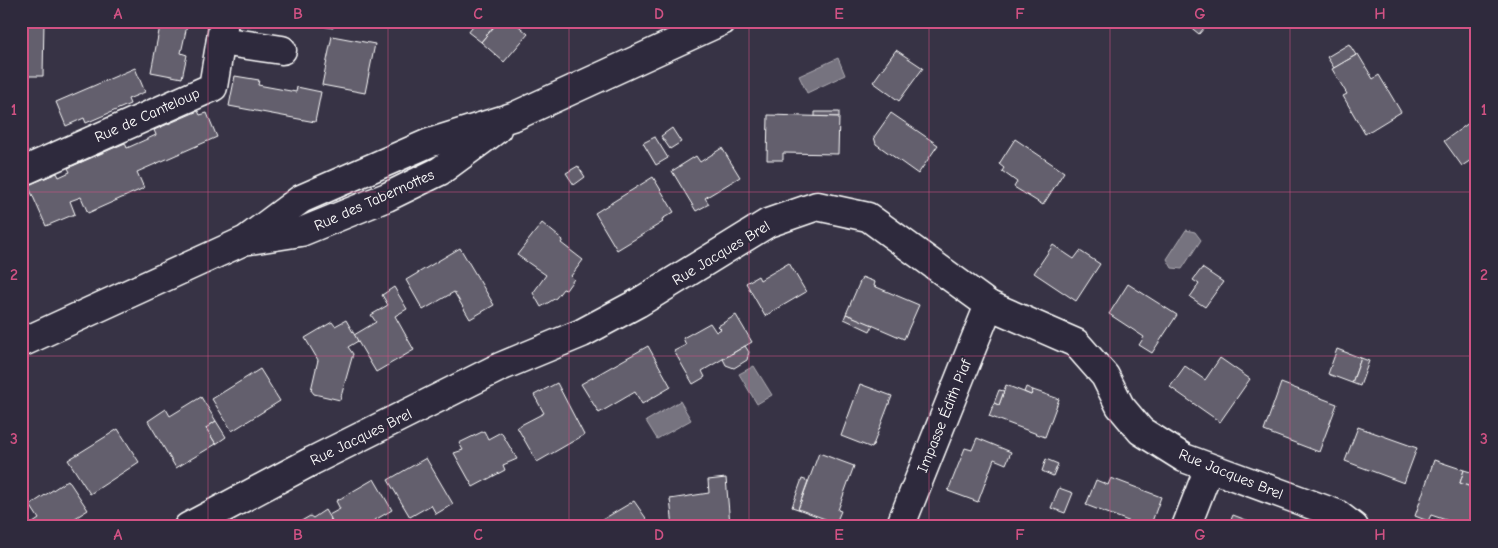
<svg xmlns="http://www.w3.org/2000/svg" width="1498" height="548" font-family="'Comic Neue',sans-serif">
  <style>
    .water { fill: #76737f; stroke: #adabb2 }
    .building { fill: #635f6d; stroke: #fff }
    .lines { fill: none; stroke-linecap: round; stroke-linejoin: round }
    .minor-casing { stroke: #fff; stroke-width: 31 }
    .tertiary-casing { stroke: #fff; stroke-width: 31 }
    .minor { stroke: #2f2a3d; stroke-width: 28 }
    .tertiary { stroke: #2f2a3d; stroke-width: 28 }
    .grid { fill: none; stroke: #d15284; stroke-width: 1; stroke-opacity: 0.55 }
    .labels { text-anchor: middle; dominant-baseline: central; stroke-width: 4; stroke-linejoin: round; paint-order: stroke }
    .street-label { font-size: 15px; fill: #fff; stroke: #2f2a3d }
    .neatline { fill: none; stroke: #d15284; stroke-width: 2 }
    .grid-label { font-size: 16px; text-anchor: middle; font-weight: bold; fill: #d15284 }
  </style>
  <rect width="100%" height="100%" fill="#373345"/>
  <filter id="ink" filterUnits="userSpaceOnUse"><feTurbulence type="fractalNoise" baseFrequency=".02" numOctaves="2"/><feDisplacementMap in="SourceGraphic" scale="10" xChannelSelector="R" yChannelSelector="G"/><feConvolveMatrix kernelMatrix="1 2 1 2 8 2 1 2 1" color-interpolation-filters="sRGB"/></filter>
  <g filter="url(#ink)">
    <g class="water">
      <path d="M838 58 845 75 807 93 799 76Z"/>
      <path d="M1186 230 1195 232 1201 240 1182 269 1172 268 1167 259Z"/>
      <path d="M754 366 772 395 757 404 739 374Z"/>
      <path d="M680 401 691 420 657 439 646 421Z"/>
    </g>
    <g class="building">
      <path d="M21 21H44L43 76H21Z"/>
      <path d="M161 21H188L181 53 187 55 182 78 151 72Z"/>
      <path d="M311 21H334L333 28 310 24Z"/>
      <path d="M477 21H498L481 42 468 32Z"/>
      <path d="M499 21H513L528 34 504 62 481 42Z"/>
      <path d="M1183 21H1210L1199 34Z"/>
      <path d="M332 36 375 44 365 93 322 85Z"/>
      <path d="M1349 44 1356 55 1334 68 1327 57Z"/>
      <path d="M896 50 923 68 899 101 873 82Z"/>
      <path d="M1358 54 1373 79 1379 75 1401 112 1365 134 1343 96 1347 94 1332 69Z"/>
      <path d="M135 68 145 92 128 99 130 104 86 123 84 118 66 126 56 102Z"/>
      <path d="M235 76 259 80 258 85 296 92 297 87 321 92 315 122 229 106Z"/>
      <path d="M198 111 200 115 207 113 217 137 137 172 144 188 88 213 81 197 70 201 75 214 46 226 28 185 57 173 59 177 70 172 68 168 125 143 127 148 156 135 154 130Z"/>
      <rect x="815" y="112" width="24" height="5"/>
      <path d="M891 113 938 145 918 174 876 144 874 137Z"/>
      <path d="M768 115 839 117 838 154 783 153V160H767Z"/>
      <path d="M1477 117V156L1462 166 1444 141Z"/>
      <path d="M672 128 681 142 670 149 661 136Z"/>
      <path d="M655 137 668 158 656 165 643 143Z"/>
      <path d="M1015 139 1064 172 1043 205 1014 187 1017 182 1002 171 1004 168 999 164Z"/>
      <path d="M722 148 740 177 705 198 709 204 696 211 672 171 696 156 700 162Z"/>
      <path d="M578 166 585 177 574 185 566 173Z"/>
      <path d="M653 177 674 212 662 219 663 222 617 250 595 213Z"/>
      <path d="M542 223 563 240 561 243 583 260 571 276 574 279 566 290 563 289 556 298 541 307 533 293 546 275 517 255Z"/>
      <path d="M1053 245 1074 259 1080 251 1100 264 1076 301 1034 273Z"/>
      <path d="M460 248 494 305 470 319 454 292 423 310 406 280Z"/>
      <path d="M789 263 806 292 765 316 746 283 758 276 760 280Z"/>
      <path d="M1202 268 1223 282 1205 307 1190 297 1199 284 1193 280Z"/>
      <path d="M862 277 875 282 874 286 919 305 904 339 846 314Z"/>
      <path d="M1128 284 1177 315 1152 353 1139 345 1144 337 1109 314Z"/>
      <path d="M394 287 407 309 395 316 414 350 376 372 354 335 376 322 371 315 388 305 382 295Z"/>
      <path d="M846 314 873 325 870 331 844 319Z"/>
      <path d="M736 315 752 342 702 371 705 377 693 384 674 351 686 345 683 338 710 323 716 332 721 329 718 326Z"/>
      <path d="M346 320 358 341 348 347 353 354 340 400 314 394 311 390 318 360 305 338 332 322 335 326Z"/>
      <path d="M648 346 671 387 642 404 635 392 599 413 581 384Z"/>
      <path d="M745 346 749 352 747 360 734 368 726 365 723 359Z"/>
      <path d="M1337 349 1361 358 1352 383 1328 374Z"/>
      <path d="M1220 358 1250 379 1220 422 1170 387 1185 366 1205 380Z"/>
      <path d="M1361 358 1369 361 1360 386 1352 383Z"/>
      <path d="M260 369 280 401 232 431 212 399Z"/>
      <path d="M557 383 584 435 537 462 517 427 544 413 534 395Z"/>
      <path d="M1281 383 1337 404 1319 452 1264 431Z"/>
      <path d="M860 384 892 396 872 448 841 436Z"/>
      <path d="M1006 385 1031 395 1033 390 1059 399 1045 437 989 416 994 403 999 405Z"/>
      <path d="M1026 387 1033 390 1031 395 1024 392Z"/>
      <path d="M999 390 1004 391 999 405 994 403Z"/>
      <path d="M201 397 216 421 206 428 216 444 176 468 148 421 166 409 170 416Z"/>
      <path d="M216 421 226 437 216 444 206 428Z"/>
      <path d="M1358 427 1417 448 1404 483 1345 461Z"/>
      <path d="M118 429 139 462 90 494 68 460Z"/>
      <path d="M484 431 488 439 501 432 517 459 503 465 505 470 473 487 454 453 463 450 459 443Z"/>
      <path d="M977 438 1011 452 1006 464 994 459 978 502 948 491 965 448 972 450Z"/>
      <path d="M819 453 854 466 838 510 841 511 836 523 798 509Z"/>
      <path d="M426 458 453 504 436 514 431 505 410 517 388 480Z"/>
      <path d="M1046 459 1058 464 1053 476 1042 471Z"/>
      <path d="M1434 460 1464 470 1460 483 1477 489V498L1467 527 1431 515 1428 521 1415 516Z"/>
      <path d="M1464 470 1477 474V489L1460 483Z"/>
      <path d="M726 478 730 524 717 527H673L670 499 709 493 708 480Z"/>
      <path d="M1111 478 1161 497 1150 527H1144L1086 505 1096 480 1108 485Z"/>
      <path d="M374 479 392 510 363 527H335L329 515 340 509 336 501Z"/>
      <path d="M802 479 808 481 798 509 792 507Z"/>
      <path d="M68 480 88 510 61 527H27L39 519 30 505Z"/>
      <path d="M1059 488 1073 493 1065 513 1051 508Z"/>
      <path d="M634 501 650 524 645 527H590Z"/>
      <path d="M325 510 335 527H291L310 516 313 518Z"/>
      <path d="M1233 515 1265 527H1228Z"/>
    </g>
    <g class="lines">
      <g class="minor-casing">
        <g id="minor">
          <path d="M221 41 282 50"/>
          <path d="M21 172 213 87 224 21"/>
          <path d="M188 527 312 461 500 367 582 333 638 303 768 223 817 206 868 217 989 305 1076 343 1105 376 1120 406 1141 431 1184 458 1337 514 1354 527"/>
          <path d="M900 527 989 305"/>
          <path d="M1186 527 1209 468"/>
        </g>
      </g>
      <g class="tertiary-casing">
        <g id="tertiary">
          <path d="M250 240 301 232 387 197 440 171 497 129"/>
          <path d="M21 343 246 240 301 199 429 143 515 116 722 21"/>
        </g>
      </g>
      <use href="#minor" class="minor"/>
      <use href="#tertiary" class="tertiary"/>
    </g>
  </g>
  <path class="grid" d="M208 21V527M388 21V527M569 21V527M749 21V527M929 21V527M1110 21V527M1290 21V527M21 192H1477M21 356H1477"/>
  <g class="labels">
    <g class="street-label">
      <text transform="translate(147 115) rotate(-24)">Rue de Canteloup</text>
      <text transform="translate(374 200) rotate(-24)">Rue des Tabernottes</text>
      <text transform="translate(721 253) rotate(-31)">Rue Jacques Brel</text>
      <text transform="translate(944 416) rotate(-68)">Impasse Édith Piaf</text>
      <text transform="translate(361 437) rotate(-26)">Rue Jacques Brel</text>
      <text transform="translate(1231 474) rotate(22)">Rue Jacques Brel</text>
    </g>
  </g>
  <rect width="1498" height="548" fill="none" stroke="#2f2a3d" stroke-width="55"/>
  <rect x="28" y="28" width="1442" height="492" class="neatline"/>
  <g class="grid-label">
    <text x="118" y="19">A</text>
    <text x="298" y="19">B</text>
    <text x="478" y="19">C</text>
    <text x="659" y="19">D</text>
    <text x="839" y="19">E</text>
    <text x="1020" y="19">F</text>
    <text x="1200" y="19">G</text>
    <text x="1380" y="19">H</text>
    <text x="14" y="115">1</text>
    <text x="1484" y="115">1</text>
    <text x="14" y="280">2</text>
    <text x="1484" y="280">2</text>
    <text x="14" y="444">3</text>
    <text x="1484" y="444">3</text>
    <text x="118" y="540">A</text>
    <text x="298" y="540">B</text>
    <text x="478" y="540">C</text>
    <text x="659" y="540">D</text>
    <text x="839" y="540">E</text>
    <text x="1020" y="540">F</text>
    <text x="1200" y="540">G</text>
    <text x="1380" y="540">H</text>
  </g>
</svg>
